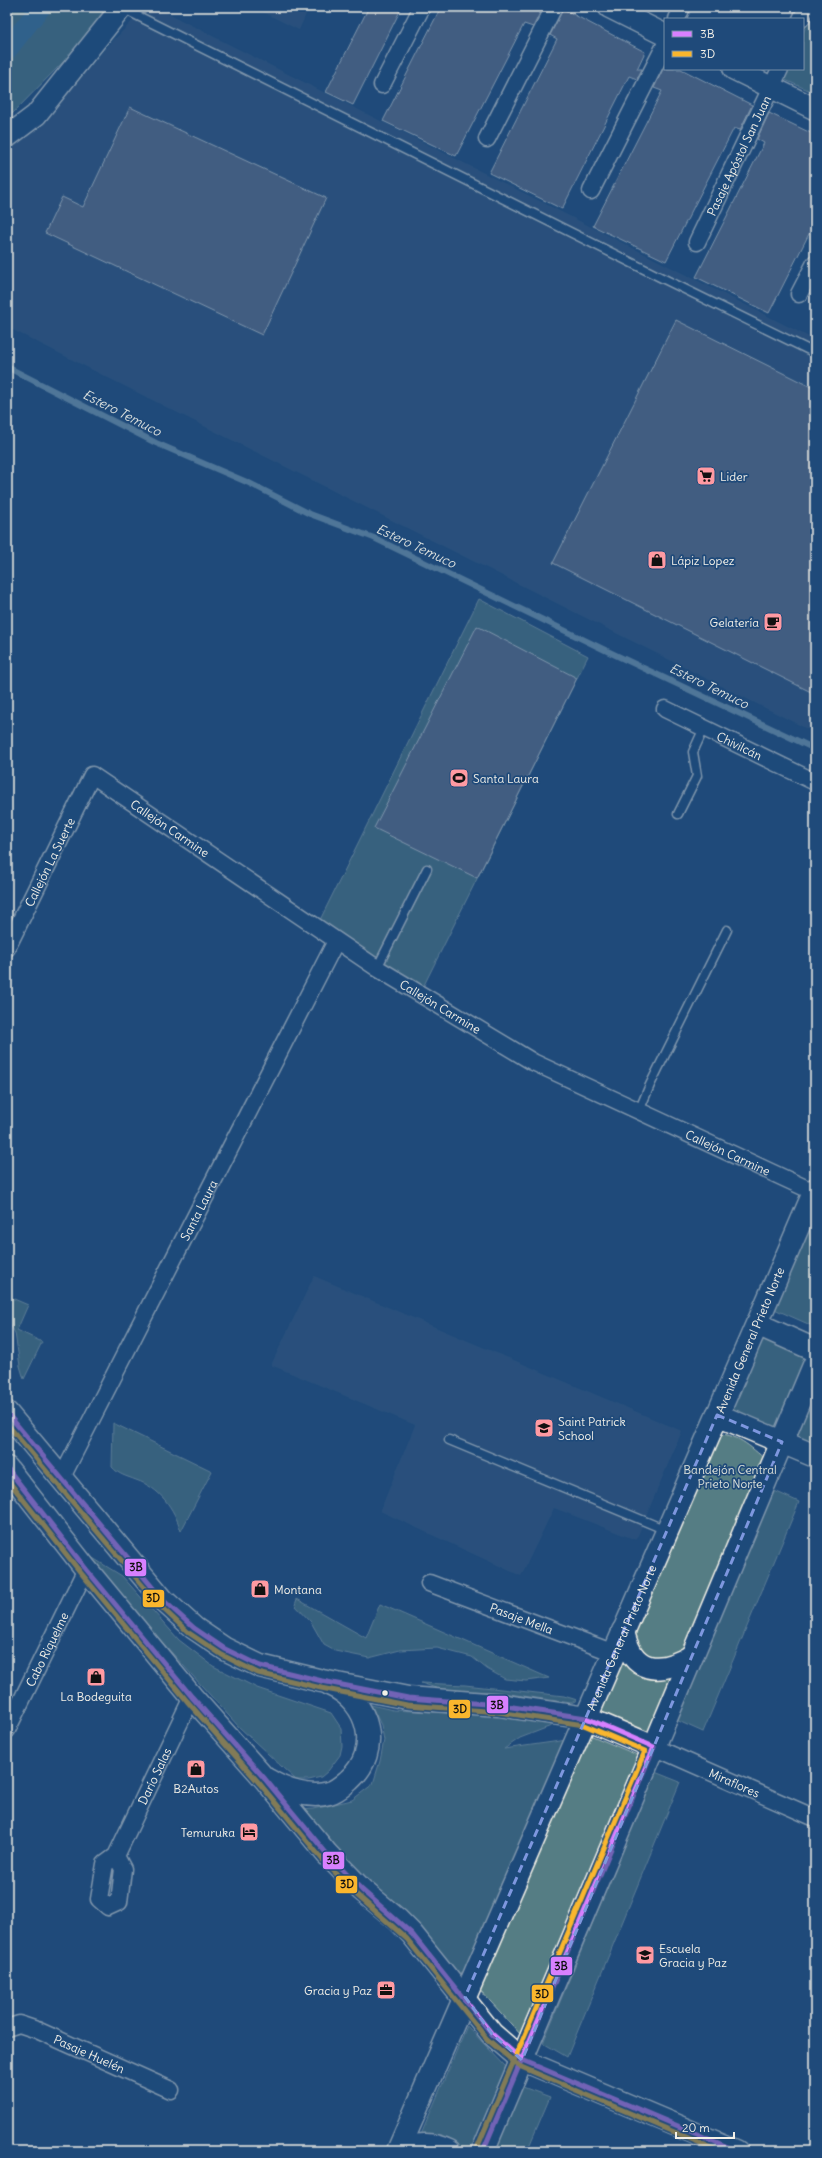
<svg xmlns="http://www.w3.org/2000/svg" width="822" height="2158" font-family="Delius,sans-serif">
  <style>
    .built { fill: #36567f }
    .green { fill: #557d84; stroke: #a4b7b6 }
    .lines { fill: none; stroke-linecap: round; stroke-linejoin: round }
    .stream { stroke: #8aaabd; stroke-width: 6 }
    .canal { stroke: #447ba1; stroke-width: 20 }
    .building { fill: #6b738b; stroke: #f4f1e8 }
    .service-casing { stroke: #f4f1e8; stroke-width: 11 }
    .minor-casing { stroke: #f4f1e8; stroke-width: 19 }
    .tertiary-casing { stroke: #f4f1e8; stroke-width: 24 }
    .secondary-casing { stroke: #f4f1e8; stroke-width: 25 }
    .primary-casing { stroke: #f4f1e8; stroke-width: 25 }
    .service { stroke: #1f4a7a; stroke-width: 8 }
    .minor { stroke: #1f4a7a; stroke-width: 16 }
    .tertiary { stroke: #1f4a7a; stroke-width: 21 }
    .secondary { stroke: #1f4a7a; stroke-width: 22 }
    .primary { stroke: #1f4a7a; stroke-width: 22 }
    .bus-1-casing { stroke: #1f4a7a; stroke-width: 8 }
    .bus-2-casing { stroke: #1f4a7a; stroke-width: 8 }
    .bus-1 { stroke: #d880ff; stroke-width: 5 }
    .bus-2 { stroke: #fab62d; stroke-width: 5 }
    .marked { fill: none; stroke: #7e97df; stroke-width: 3; stroke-dasharray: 8 5; stroke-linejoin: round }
    .bus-dot { fill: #f4f1e8; stroke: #1f4a7a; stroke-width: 1.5 }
    .labels { text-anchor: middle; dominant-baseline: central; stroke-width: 3.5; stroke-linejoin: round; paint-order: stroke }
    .street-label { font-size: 12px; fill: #f4f1e8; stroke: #1f4a7a }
    .poi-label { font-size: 12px; fill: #f4f1e8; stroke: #1f4a7a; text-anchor: start }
    .park-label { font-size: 12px; fill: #dce0d9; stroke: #1f4a7a }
    .water-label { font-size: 13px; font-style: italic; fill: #dadfdd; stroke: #1f4a7a }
    .line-badge { stroke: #1f4a7a; stroke-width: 1.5 }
    .pale-badge-label { font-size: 11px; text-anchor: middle; font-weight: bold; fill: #111 }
  </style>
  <rect width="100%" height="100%" fill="#1f4a7a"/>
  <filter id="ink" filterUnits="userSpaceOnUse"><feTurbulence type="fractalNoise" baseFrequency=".025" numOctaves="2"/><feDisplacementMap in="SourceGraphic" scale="8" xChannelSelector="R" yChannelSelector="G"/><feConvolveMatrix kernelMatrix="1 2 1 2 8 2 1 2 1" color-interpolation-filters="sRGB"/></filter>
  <g filter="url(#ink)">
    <g class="built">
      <path d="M146 7H155L815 340V733L7 327V150L51 113 106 48Z"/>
      <path d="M253 7H321L319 13 307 12 299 30Z"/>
      <path d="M314 1276 682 1431 636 1540 554 1508 521 1576 380 1511 415 1425 271 1365Z"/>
    </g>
    <g class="green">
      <path d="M7 7H107L67 58 7 119Z"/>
      <path d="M815 7V93L783 79 787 69H803V33Z"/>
      <path d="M479 599 588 656 422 989 318 924Z"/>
      <path d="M815 1212V1327L772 1308Z"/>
      <path d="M7 1296 28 1305 17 1330 42 1342 24 1379 20 1366 15 1333 7 1319Z"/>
      <path d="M760 1338 813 1361 783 1430 728 1408Z"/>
      <path d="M815 1384V1448L793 1439Z"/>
      <path d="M113 1423 212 1471 181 1531C174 1508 160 1488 136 1480 126 1476 119 1475 112 1467Z"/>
      <path d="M718 1434C740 1434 753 1450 769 1462L652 1735 599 1711Z"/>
      <path d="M770 1489 799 1502 703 1732 674 1719Z"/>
      <path d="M83 1552 122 1576 179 1640 213 1666 257 1688 331 1713 341 1728 342 1746 340 1755 328 1771 321 1777 309 1780H296L239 1727 116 1591Z"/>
      <path d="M297 1599 366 1638 380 1604 549 1678 526 1681 505 1679 487 1669 472 1657 437 1648 400 1650 369 1658 335 1651 324 1645 311 1622 295 1605Z"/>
      <path d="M421 1683 465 1685 564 1696 577 1700 571 1703 496 1692H448Z"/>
      <path d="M371 1705 393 1710 509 1716 559 1723 520 1738 504 1749 567 1740 461 1983 390 1901 297 1810 313 1809 352 1800 373 1784 380 1761 384 1740 381 1725Z"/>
      <path d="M590 1735 642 1757 522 2036 480 1990Z"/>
      <path d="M655 1772 680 1782 567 2057 543 2043Z"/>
      <path d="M467 2026 508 2069 473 2151H414Z"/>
      <path d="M520 2086 550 2097 527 2151H492Z"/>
    </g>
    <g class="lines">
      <path class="stream" d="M7 367 156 443 249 483 310 514 374 538 605 650 815 749"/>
      <path class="canal" d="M7 50 41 7"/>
    </g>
    <g class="building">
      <path d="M369 7H402L353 105 326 92Z"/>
      <path d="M441 7H543L533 27 524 24 456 156 383 121Z"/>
      <path d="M563 9 645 52 637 69H642L637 79 629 76 562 209 489 173 557 39 550 35Z"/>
      <path d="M663 69H681L752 105 740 130 734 128 666 261 593 226 662 91 654 88Z"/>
      <path d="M130 107 326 198 262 335 45 233 62 197 83 207Z"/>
      <path d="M769 113 815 135V222L769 313 696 277 764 143 757 139Z"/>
      <path d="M676 320 815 389V694L553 563Z"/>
      <path d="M477 626 577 678 477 878 374 828Z"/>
    </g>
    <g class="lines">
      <g class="service-casing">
        <g id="service">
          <path d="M122 8 662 278 815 353"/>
          <path d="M678 814 697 776 693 752 704 728"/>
          <path d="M377 968 427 869"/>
          <path d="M639 1111 650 1085 727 930"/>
          <path d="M449 1440 666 1530"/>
        </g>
      </g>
      <g class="minor-casing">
        <g id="minor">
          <path d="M677 19 682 7"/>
          <path d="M801 19 807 7"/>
          <path d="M382 85 422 7"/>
          <path d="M487 139 554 7"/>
          <path d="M591 191 665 45"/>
          <path id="s1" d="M697 242 780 69"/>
          <path d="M799 294 815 263"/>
          <path id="s2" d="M665 709 815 782"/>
          <path id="s3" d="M7 948 92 775 377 968 533 1062 814 1192"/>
          <path id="s4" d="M61 1479 336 941"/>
          <path id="s5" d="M429 1583 614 1653"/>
          <path id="s6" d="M7 1730 86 1569"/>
          <path id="s7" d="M654 1747 815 1818"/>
          <path id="s8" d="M116 1856 123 1869 119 1902 108 1907 99 1899 105 1864 116 1856 192 1697"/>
          <path id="s9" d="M7 2028 19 2024 37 2030 171 2090"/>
        </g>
      </g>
      <g class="tertiary-casing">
        <g id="tertiary">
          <path d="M609 7 665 35"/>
          <path d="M734 69 815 109"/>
          <path d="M7 137 36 115 122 7"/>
          <path d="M757 1324 815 1189"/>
          <path d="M522 2060 737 2151"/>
        </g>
      </g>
      <g class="secondary-casing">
        <g id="secondary">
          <path d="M717 1415 815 1456"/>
          <path d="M623 1631C632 1674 659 1675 692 1656"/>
          <path id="s10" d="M586 1718 757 1324 815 1350"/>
          <path d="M654 1747 815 1363"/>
        </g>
      </g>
      <g class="primary-casing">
        <g id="primary">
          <path d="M7 1413 163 1600 194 1628 225 1649 260 1666 322 1681 408 1698 499 1705 586 1718 654 1747 483 2151"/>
          <path d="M7 1468 86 1569 192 1697 265 1779 327 1854 362 1890 398 1920 412 1934 492 2034 522 2060"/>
          <path d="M268 1780C284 1790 310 1799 329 1793 337 1791 343 1785 349 1780 382 1751 370 1702 331 1685"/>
          <path d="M398 2151 586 1718"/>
          <path d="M403 2151C417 2142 434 2144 449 2151"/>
        </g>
      </g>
      <use href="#service" class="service"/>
      <use href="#minor" class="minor"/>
      <use href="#tertiary" class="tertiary"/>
      <use href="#secondary" class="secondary"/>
      <use href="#primary" class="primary"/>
      <g class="bus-1-casing">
        <g id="bus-1">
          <path d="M7 1413 163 1600 194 1628 225 1649 260 1666 322 1681 408 1698 499 1705 586 1718 654 1747 483 2151"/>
          <path d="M8 1469 86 1569 192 1697 265 1779 327 1854 362 1890 412 1934 492 2034 522 2060 737 2151"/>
        </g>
      </g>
      <g class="bus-2-casing">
        <g id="bus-2">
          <path d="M7 1424 158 1604 189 1633 222 1655 258 1673 321 1688 407 1705 498 1712 584 1725 645 1751 477 2148"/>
          <path d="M7 1479 81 1573 187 1701 260 1784 322 1859 357 1895 407 1939 487 2039 519 2066 719 2151"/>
        </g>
      </g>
      <use href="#bus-1" class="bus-1"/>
      <use href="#bus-2" class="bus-2"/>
    </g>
  </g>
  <path d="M0 0H822V2158H0ZM717 1415 782 1442 522 2060 492 2034 465 1997Z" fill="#1f4a7a" fill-opacity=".55" fill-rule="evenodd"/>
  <path class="marked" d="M717 1415 782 1442 522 2060 492 2034 465 1997Z"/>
  <defs>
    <g id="supermarket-square" transform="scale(1)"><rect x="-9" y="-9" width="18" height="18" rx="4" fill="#ff9aa2" stroke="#1f4a7a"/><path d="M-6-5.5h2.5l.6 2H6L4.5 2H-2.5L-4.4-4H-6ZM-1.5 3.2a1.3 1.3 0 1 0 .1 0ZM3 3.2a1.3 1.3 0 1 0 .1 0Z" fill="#111"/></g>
    <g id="shop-square" transform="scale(1)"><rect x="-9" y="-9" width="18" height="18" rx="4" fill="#ff9aa2" stroke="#1f4a7a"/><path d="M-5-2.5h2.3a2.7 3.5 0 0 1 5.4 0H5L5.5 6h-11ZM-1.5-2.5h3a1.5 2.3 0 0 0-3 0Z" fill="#111"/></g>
    <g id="cafe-square" transform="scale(1)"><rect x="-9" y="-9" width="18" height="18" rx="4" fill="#ff9aa2" stroke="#1f4a7a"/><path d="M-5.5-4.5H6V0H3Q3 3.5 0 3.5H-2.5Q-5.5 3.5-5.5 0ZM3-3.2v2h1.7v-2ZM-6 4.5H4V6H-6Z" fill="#111"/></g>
    <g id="stadium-square" transform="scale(1)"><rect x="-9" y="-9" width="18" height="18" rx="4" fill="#ff9aa2" stroke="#1f4a7a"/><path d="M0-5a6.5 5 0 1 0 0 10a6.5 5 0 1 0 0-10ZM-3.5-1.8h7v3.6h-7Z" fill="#111"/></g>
    <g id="school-square" transform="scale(1)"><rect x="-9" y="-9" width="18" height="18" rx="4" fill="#ff9aa2" stroke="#1f4a7a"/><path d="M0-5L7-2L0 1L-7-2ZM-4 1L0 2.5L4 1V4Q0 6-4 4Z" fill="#111"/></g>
    <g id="hotel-square" transform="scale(1)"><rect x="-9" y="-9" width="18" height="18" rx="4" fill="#ff9aa2" stroke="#1f4a7a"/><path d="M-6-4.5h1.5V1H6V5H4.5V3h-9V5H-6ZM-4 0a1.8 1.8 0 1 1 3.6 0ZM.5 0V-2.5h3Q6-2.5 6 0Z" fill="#111"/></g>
    <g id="office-square" transform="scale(1)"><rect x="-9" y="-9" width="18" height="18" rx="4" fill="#ff9aa2" stroke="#1f4a7a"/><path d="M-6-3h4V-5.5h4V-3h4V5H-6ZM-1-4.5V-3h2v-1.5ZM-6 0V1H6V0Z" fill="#111"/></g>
  </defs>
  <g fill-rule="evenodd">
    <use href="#supermarket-square" x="706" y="476"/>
    <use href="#shop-square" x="657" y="560"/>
    <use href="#cafe-square" x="773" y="622"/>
    <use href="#stadium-square" x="459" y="778"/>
    <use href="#school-square" x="544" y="1428"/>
    <use href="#shop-square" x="260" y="1589"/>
    <use href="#shop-square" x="96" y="1677"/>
    <use href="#shop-square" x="196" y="1769"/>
    <use href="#hotel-square" x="249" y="1832"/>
    <use href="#school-square" x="645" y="1955"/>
    <use href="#office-square" x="386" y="1990"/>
  </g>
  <circle class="bus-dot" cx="385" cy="1693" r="3.5"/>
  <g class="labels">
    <g class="street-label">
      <text stroke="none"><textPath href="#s1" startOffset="96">Pasaje Apóstol San Juan</textPath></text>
      <text stroke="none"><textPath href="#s2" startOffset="83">Chivilcán</textPath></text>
      <text stroke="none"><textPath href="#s3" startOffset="287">Callejón Carmine</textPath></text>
      <text stroke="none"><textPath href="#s3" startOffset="96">Callejón La Suerte</textPath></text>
      <text stroke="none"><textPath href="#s3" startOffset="611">Callejón Carmine</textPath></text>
      <text stroke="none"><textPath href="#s3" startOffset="934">Callejón Carmine</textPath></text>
      <text stroke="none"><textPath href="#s4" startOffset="302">Santa Laura</textPath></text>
      <text transform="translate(750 1340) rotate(-67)">Avenida General Prieto Norte</text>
      <text stroke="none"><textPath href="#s5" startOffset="99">Pasaje Mella</textPath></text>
      <text stroke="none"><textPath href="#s10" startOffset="88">Avenida General Prieto Norte</textPath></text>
      <text stroke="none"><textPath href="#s6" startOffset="90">Cabo Riquelme</textPath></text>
      <text stroke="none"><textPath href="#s8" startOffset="210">Darío Salas</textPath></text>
      <text stroke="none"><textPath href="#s7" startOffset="88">Miraflores</textPath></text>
      <text stroke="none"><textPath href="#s9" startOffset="89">Pasaje Huelén</textPath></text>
    </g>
    <g class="poi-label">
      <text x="720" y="476">Lider</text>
      <text x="671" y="560">Lápiz Lopez</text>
      <text x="759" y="622" text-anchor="end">Gelatería</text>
      <text x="473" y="778">Santa Laura</text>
      <text x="558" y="1421">Saint Patrick<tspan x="558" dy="14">School</tspan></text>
      <text x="274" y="1589">Montana</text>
      <text x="96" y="1696" text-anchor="middle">La Bodeguita</text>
      <text x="196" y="1788" text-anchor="middle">B2Autos</text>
      <text x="235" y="1832" text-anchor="end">Temuruka</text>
      <text x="659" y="1948">Escuela<tspan x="659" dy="14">Gracia y Paz</tspan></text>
      <text x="372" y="1990" text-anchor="end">Gracia y Paz</text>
    </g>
    <g class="park-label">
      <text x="730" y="1469">Bandejón Central<tspan x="730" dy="14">Prieto Norte</tspan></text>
    </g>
    <g class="water-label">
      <text transform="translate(122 413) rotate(27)">Estero Temuco</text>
      <text transform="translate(416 546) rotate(25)">Estero Temuco</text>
      <text transform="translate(709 686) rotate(26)">Estero Temuco</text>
    </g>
  </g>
  <g class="line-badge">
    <rect x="124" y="1558" width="23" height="19" rx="4" fill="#d880ff"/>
    <rect x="142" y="1589" width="23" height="19" rx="4" fill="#fab62d"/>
    <rect x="486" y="1695" width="23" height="19" rx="4" fill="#d880ff"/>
    <rect x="448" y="1699" width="23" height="20" rx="4" fill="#fab62d"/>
    <rect x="322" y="1851" width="23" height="19" rx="4" fill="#d880ff"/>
    <rect x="335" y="1875" width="23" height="19" rx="4" fill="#fab62d"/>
    <rect x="550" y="1956" width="23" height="20" rx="4" fill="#d880ff"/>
    <rect x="531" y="1984" width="23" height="19" rx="4" fill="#fab62d"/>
  </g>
  <g class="pale-badge-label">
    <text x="136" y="1571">3B</text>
    <text x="153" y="1602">3D</text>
    <text x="497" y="1709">3B</text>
    <text x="460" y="1713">3D</text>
    <text x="333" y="1864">3B</text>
    <text x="347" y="1888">3D</text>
    <text x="561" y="1970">3B</text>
    <text x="542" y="1998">3D</text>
  </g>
  <rect width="822" height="2158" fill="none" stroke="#1f4a7a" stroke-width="24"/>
  <rect x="12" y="12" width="798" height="2134" fill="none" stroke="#f4f1e8" stroke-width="1.5" filter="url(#ink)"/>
  <rect x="664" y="18" width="140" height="52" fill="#1f4a7a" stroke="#748da6"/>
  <rect x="672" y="31" width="20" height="6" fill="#d880ff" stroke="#748da6"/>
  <text x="700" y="38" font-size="12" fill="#f4f1e8">3B</text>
  <rect x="672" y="51" width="20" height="6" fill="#fab62d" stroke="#748da6"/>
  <text x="700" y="58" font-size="12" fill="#f4f1e8">3D</text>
  <path d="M676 2132v6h58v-6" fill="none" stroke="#f4f1e8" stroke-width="2"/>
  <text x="682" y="2132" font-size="12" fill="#f4f1e8" stroke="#1f4a7a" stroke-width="3" paint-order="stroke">20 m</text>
</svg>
